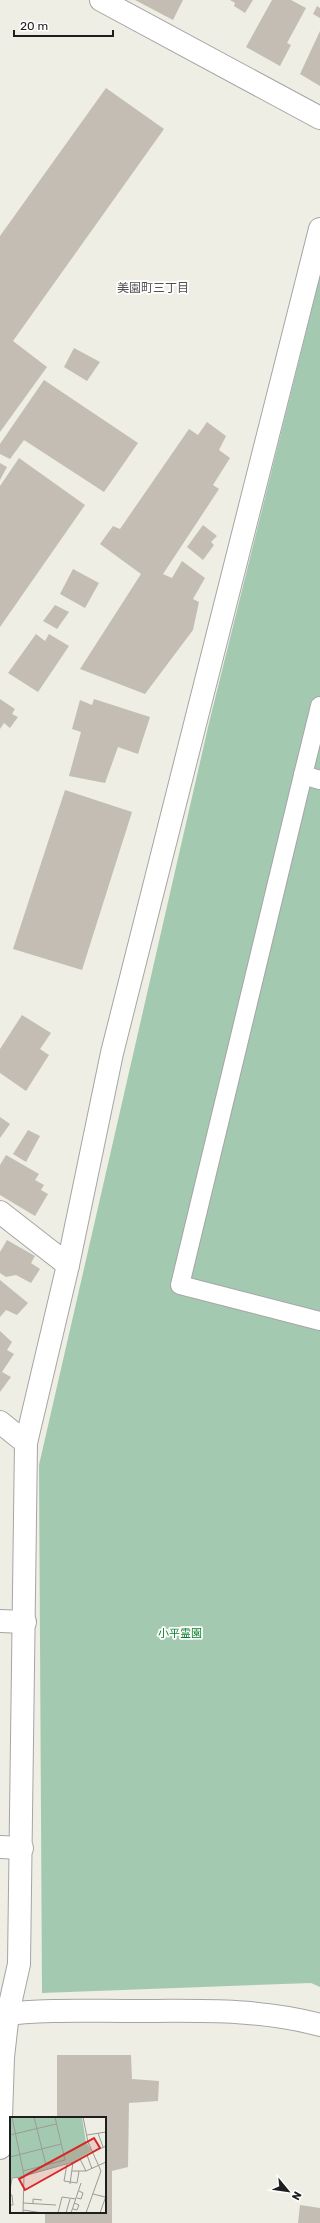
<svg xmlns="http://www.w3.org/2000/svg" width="320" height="2223" font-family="Rubik,'Noto Sans JP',sans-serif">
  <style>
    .cemetery { fill: #a4c9b1 }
    .building { fill: #c4bdb3 }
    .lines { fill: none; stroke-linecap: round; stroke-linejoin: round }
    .service-casing { stroke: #a5a5a5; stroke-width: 20 }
    .minor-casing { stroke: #a5a5a5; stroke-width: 24 }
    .tertiary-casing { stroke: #a5a5a5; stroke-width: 24 }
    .service { stroke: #fff; stroke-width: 18 }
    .minor { stroke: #fff; stroke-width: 22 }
    .tertiary { stroke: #fff; stroke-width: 22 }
    .labels { text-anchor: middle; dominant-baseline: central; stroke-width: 3.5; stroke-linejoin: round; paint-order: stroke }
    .park-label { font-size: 11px; fill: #097f28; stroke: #fff }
    .neighbourhood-label { font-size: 12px; fill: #515151; stroke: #fff }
    .inset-road { fill: none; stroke: #9b9b95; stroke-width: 1 }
    .view { fill: #d62828; fill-opacity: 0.15; stroke: #d62828; stroke-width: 2 }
    .inset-edge { fill: none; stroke: #1e1e1e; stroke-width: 2 }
  </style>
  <rect width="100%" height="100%" fill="#efeee4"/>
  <path class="cemetery" d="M320 276V1987L311 1983 42 1993 39 1465 209 723Z"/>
  <g class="building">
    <path d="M135 0H183L173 20Z"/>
    <path d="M230 0H253L245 13 234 6 235 3Z"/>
    <path d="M272 0H291L306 8 287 43 291 45 280 66 246 47Z"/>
    <path d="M317 6 320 8V18L313 14Z"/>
    <path d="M320 31V86L300 74Z"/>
    <path d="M106 88 164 129 13 341 47 367 0 432V236Z"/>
    <path d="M74 348 100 362 87 381 64 367Z"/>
    <path d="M44 380 138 443 104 492 24 440 10 459 0 454V444Z"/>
    <path d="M207 422 226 436 219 450 230 458 213 485 219 489 163 574 172 578 182 561 205 578 193 599 199 602 193 630 145 694 80 669 141 574 100 544 113 526 120 529 189 429 198 435Z"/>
    <path d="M19 458 85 505 0 627V486Z"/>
    <path d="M0 463 7 467 0 480Z"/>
    <path d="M203 525 217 536 211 542 214 545 203 560 187 547Z"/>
    <path d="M73 569 99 583 85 608 60 594Z"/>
    <path d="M55 605 69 612 57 629 43 621Z"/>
    <path d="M36 634 45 641 49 634 69 646 38 692 8 673Z"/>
    <path d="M0 699 15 709 12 714 18 717 10 728 4 723 0 729Z"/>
    <path d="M94 699 150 717 138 754 118 747 105 783 69 776 81 732 72 729 80 700 92 705Z"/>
    <path d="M65 790 132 812 82 970 13 949Z"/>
    <path d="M22 1015 51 1033 40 1049 49 1055 26 1091 0 1073V1049Z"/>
    <path d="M0 1117 10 1124 0 1138Z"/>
    <path d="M28 1130 40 1136 26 1162 13 1154Z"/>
    <path d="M6 1155 39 1174 35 1180 44 1185 41 1190 48 1194 35 1216 0 1195V1165Z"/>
    <path d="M7 1240 35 1256 31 1263 40 1269 31 1283 16 1275 6 1277 0 1273V1252Z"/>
    <path d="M0 1280 28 1303 17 1315 6 1310 0 1317Z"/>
    <path d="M0 1331 12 1342 7 1350 14 1354 2 1372 11 1377 0 1392Z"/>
    <path d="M57 2055H131L132 2079 159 2081 158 2101 129 2103 128 2167 112 2171V2223H45V2212H105V2118H57Z"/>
    <path d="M300 2205 320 2208V2223H298Z"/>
  </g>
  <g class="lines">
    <g class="service-casing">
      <g id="service">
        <path d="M303 775 320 706"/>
        <path d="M320 780 303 775 180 1285 320 1321"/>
      </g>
    </g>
    <g class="minor-casing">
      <g id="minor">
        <path d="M101 0 320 118"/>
        <path d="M0 1212 68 1265"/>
        <path d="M0 1422 26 1443"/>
        <path d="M0 1621 25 1622"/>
        <path d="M0 1847 22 1848"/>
        <path d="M0 2148 3 2057 8 2013 19 1964 26 1443 68 1265 112 1053 320 229"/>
      </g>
    </g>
    <g class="tertiary-casing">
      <path id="tertiary" d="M0 2015C43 2009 87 2011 130 2011 193 2011 259 2008 320 2025"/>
    </g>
    <use href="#service" class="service"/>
    <use href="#minor" class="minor"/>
    <use href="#tertiary" class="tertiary"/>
  </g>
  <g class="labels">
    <g class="park-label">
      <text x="180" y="1633">小平霊園</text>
    </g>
    <g class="neighbourhood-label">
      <text x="153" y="288">美園町三丁目</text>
    </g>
  </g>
  <g transform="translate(10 2117)">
    <rect width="96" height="96" fill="#efeee4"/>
    <path d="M0 0H72L76 25 82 34 64 44 12 60H0Z" fill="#a4c9b1"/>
    <path class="inset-road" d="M2 0 14 58 13 96M24 0 36 48 55 43 45 0M73 0 78 25 91 54 76 96M88 16 93 30M0 18 46 7M77 18 96 15M77 38 82 52M0 40 51 27M70 42 76 54M57 47 54 64 67 66 69 54M13 54 36 48M62 54H76L96 45M14 59 63 45 96 29M0 61 13 60M60 67 63 45M0 73 2 61M83 77 95 80M0 78H2L3 88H0M67 81 71 82 73 76 69 74M13 86 46 88M23 87V82L32 83M63 92 67 93 69 88 64 86M13 93 33 96M48 96 52 80 66 82M56 96 60 82M61 96 71 66M90 96 96 79"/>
    <path class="view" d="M84 21 90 31 15 73 9 62Z"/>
    <rect width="96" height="96" class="inset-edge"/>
  </g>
  <g transform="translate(288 2191) rotate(119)" stroke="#ffffff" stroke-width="3" paint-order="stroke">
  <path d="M0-3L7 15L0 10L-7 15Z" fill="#1e1e1e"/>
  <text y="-6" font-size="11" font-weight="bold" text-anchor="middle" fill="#1e1e1e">N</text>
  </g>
  <path d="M14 30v6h99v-6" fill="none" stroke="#1e1e1e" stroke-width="2"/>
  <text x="20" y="30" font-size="12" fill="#1e1e1e" stroke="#ffffff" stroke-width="3" paint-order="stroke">20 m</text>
</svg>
